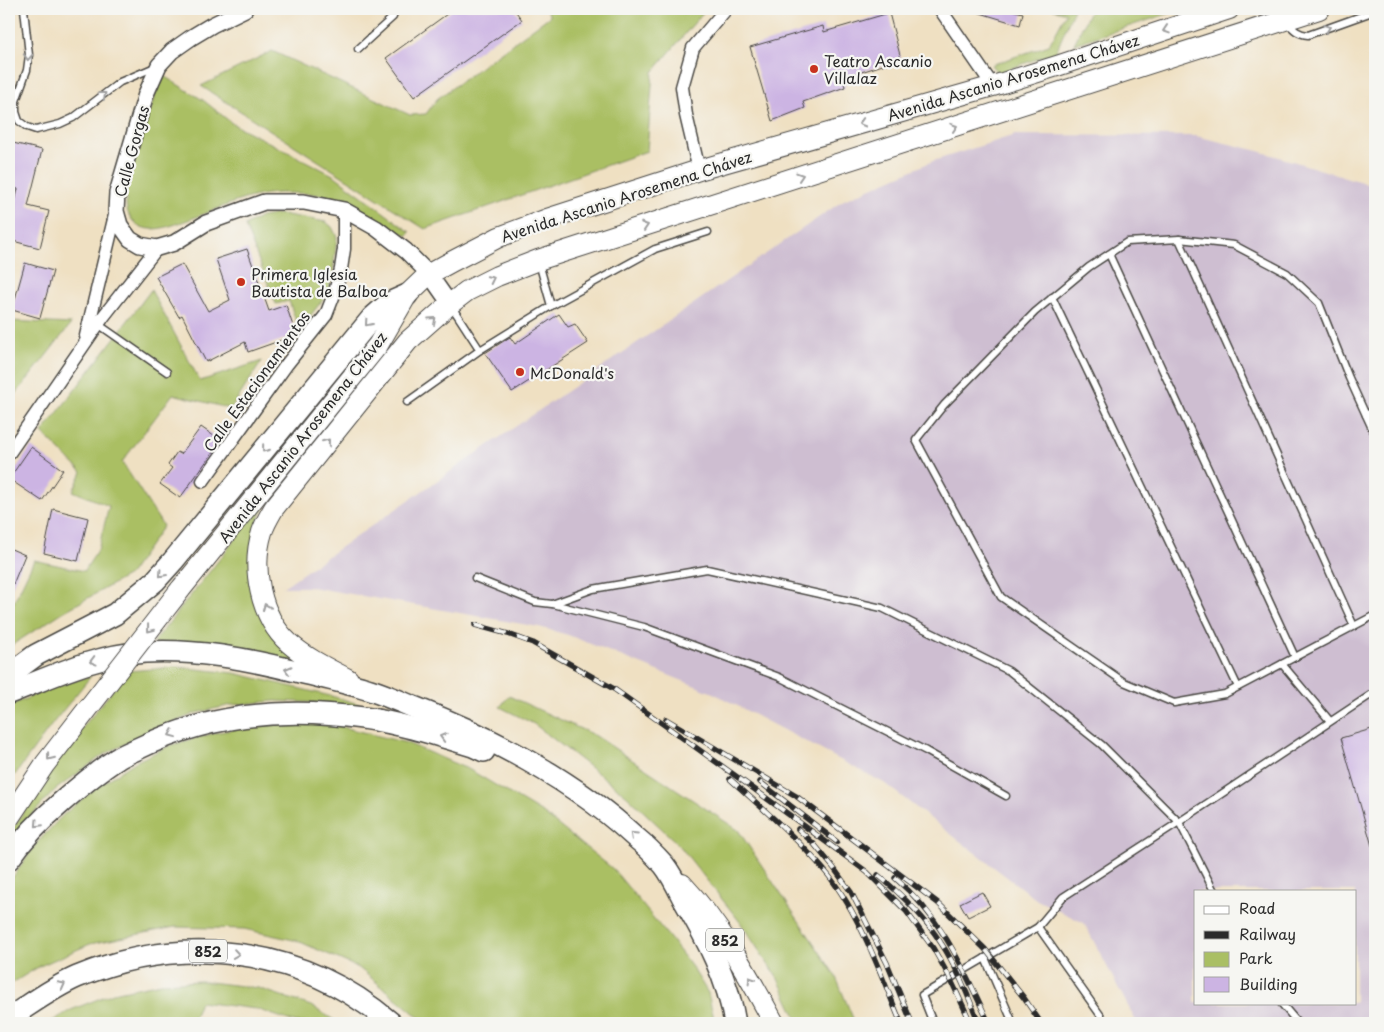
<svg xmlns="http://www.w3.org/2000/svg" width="1384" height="1032" font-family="'Playpen Sans',sans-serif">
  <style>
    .industrial { fill: #cebed1; fill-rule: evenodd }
    .green { fill: #aabf64; stroke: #6a7548 }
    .building { fill: #ccb4e3 }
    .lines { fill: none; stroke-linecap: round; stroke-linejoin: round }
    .service-casing { stroke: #484642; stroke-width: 9 }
    .minor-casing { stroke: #484642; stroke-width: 15 }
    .tertiary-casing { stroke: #484642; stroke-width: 18 }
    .primary-casing { stroke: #484642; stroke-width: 22 }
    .trunk-casing { stroke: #484642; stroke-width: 24 }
    .service { stroke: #fff; stroke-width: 6 }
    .minor { stroke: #fff; stroke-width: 12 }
    .tertiary { stroke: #fff; stroke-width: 15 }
    .primary { stroke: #fff; stroke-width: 20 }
    .trunk { stroke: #fff; stroke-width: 21 }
    .rail-casing { stroke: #2b2b2b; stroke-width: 5.5 }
    .rail { stroke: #f6f6f2; stroke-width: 4; stroke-dasharray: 11; stroke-linecap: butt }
    .primary-bridge-casing { stroke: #484642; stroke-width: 22; stroke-linecap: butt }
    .primary-bridge { stroke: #fff; stroke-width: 20 }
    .oneway { stroke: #a0a0a0 }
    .poi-dot { fill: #c8321e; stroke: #f6f6f2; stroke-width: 2 }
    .labels { text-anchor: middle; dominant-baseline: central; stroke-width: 4.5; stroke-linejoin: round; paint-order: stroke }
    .shield { fill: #f6f6f2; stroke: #686867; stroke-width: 1 }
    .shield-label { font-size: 14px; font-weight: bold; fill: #2b2b2b }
    .poi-label { font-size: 15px; fill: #2b2b2b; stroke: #f6f6f2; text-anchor: start }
    .street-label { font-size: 15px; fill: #2b2b2b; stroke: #f6f6f2 }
  </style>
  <rect width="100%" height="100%" fill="#f6f6f2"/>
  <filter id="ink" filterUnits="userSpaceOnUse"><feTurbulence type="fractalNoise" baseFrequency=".02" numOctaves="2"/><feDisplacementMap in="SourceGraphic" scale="10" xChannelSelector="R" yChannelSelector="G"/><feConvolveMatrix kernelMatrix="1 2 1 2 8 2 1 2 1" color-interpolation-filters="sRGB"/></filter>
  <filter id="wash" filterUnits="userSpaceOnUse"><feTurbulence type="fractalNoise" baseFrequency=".0096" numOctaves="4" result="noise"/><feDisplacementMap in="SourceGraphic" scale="20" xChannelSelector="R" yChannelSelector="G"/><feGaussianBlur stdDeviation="1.12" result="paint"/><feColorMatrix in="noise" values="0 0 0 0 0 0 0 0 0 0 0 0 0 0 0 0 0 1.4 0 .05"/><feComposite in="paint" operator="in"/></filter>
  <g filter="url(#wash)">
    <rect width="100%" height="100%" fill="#efe0c2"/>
    <path class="industrial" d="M1015 135 1196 136 1259 151 1375 186V1023H1137L1084 923 1037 900 884 783 713 693 568 635 539 627 311 587H283L844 200 933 161ZM1195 891H1355V1003H1195Z"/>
    <g class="green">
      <path d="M546 9H706L653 72 647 151 425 229 201 86 272 51 410 115 426 114 437 99 550 16Z"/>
      <path d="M1053 9H1074L1056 52 998 73 991 65 1049 45 1066 13Z"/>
      <path d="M1091 9H1183L1074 44Z"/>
      <path d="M162 75 203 100 233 124 335 176 410 232 407 236C380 221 352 200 321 195 308 193 293 193 280 193 246 194 217 210 185 221 170 226 149 235 135 223 129 218 126 209 126 202 125 189 130 175 134 162 142 132 152 104 162 75Z"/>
      <path d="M278 214 287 215 326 222 332 227 337 237 332 280 325 297 299 330 289 301 276 304 245 226 261 217Z"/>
      <path d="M151 290 200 381 262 361 231 409 173 394 122 462 163 526 129 575 63 612 9 647V601L14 602 34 560 84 571 98 550 109 506 73 491 82 472 42 433Z"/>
      <path d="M9 321 71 324 9 403Z"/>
      <path d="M268 498 256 525 250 552 299 664 153 643Z"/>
      <path d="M177 667 234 673 339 698 390 714 326 703 275 701 232 705 196 713 135 739 103 755 55 790 21 827 9 843V835L51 767 128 671Z"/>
      <path d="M91 676 53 723 9 783V706L51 688Z"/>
      <path d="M509 696 596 736 738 830 835 975 855 1023H799L778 979 740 922 679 845 626 795 534 724 500 707Z"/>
      <path d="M262 724 334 725 407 743 470 770 544 814 613 869 669 937 692 967 708 993 715 1023H426L359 968 298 941 244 929 175 927 90 944 40 966 9 985V883L34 846 63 815 97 787 135 762 171 745 214 733Z"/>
      <path d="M201 981 258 988 311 1006 339 1023H297L256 1009 200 1002 192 1023H49L71 1010 113 993 161 983Z"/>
    </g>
    <g id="blocks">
      <g class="building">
        <path d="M454 9H514L522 20 414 97 386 58Z"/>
        <path d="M977 9H1007L1023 13 1020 25 977 12Z"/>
        <path d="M889 13 901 59 843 78 845 87 803 102 805 108 772 121 750 47 823 26 824 32Z"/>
        <path d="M9 142 42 150 28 206 49 211 40 248 9 240V227L18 189 9 187Z"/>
        <path d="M247 249 269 311 286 305 296 335 248 352 245 342 206 362 182 315 179 317 156 277 182 264 208 311 230 300 216 259Z"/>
        <path d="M25 263 53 271 40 318 12 310Z"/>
        <path d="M559 314 568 327 575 324 588 343 512 392 485 353 510 337 515 344Z"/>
        <path d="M201 427 221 441 180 498 160 484 172 468 168 465 177 452 181 454Z"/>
        <path d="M31 447 63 470 42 501 9 479Z"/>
        <path d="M53 509 88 518 78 561 44 553Z"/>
        <path d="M9 548 25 555 9 594Z"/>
        <path d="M1375 728V846H1372L1341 738Z"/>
        <path d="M982 892 990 906 968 917 960 903Z"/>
      </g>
    </g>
  </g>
  <g filter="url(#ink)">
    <use href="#blocks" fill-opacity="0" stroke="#484642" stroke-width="1"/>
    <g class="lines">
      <g class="service-casing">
        <g id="service">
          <path d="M24 9 29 55 27 70 16 101V112L19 121 27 127 36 130 60 124 73 118 120 82 155 67"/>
          <path d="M1288 23C1294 30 1298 34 1308 35L1375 11"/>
          <path d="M358 49 393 17 395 9"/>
          <path d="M1179 239 1354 626"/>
          <path d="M1109 254 1295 657"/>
          <path d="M539 263 551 306"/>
          <path d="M1052 297 1238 687"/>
          <path d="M452 307 480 350"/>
          <path d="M98 324 167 372"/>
          <path d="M407 402 480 350 551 306 655 249 708 232"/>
          <path d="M1366 415 1375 410"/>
          <path d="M1375 435 1349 378 1319 303 1287 273 1234 245 1179 239 1127 242 1089 267 1035 312 944 405 916 440 1001 597 1124 682 1174 703 1225 694 1375 615"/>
          <path d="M475 578 535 602 552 604 593 589 707 569 882 608 1009 671 1102 745 1179 822 1063 897 1038 927 922 995 933 1023"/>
          <path d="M553 604 644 627 779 677 926 751 1006 796"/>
          <path d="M1282 664 1330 721"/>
          <path d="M1214 891 1179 822 1375 692"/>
          <path d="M1038 927 1106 1023"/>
          <path d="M985 958 1013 1023"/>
          <path d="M1281 1003 1298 1023"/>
        </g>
      </g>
      <g class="minor-casing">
        <g id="minor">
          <path d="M940 9 993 86"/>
          <path d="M699 170 686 115 682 87 693 48 726 9"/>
          <path d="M86 336 116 211"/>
          <path d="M9 453 103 317 157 248"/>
          <path d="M203 481 287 364 326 315 335 292 341 269 344 249V210"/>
        </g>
      </g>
      <g class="tertiary-casing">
        <path id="tertiary" d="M245 9 212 25 192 37 172 51 159 65 146 94 117 193 116 211 120 225 130 239 140 245 157 248 174 243 206 223 264 202H304L344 210 376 228 406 251 429 274 450 304"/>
      </g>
      <g class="primary-casing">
        <g id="primary">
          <path d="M180 590 378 345 407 295 429 274 451 262 499 237 547 219 699 170 993 86 1060 65 1229 9"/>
          <path d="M348 679C327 668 306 658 289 643 260 617 251 568 262 532 265 523 270 515 274 508L408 341 450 304 467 291 497 276 538 260 1319 9"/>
          <path d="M682 884C719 923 749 976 774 1023"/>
        </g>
      </g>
      <g class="trunk-casing">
        <g id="trunk">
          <path d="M9 675 36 655 115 614 155 581 173 561 372 318 389 303 407 295"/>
          <path d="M9 693C56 675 93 656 145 652 196 649 247 659 296 671 320 677 346 682 370 690 386 695 401 702 416 708 495 739 572 779 635 837 645 845 655 855 664 865 672 875 678 888 684 900 707 939 728 979 735 1023"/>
          <path d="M9 859C24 837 43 818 63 801 80 786 98 771 117 759 123 755 131 752 137 749 208 714 285 707 363 718 400 723 437 735 473 746L484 751"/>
          <path d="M9 1018C31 1004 52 988 77 977 184 932 302 947 391 1023"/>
        </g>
      </g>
      <use href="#service" class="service"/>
      <use href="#minor" class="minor"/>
      <use href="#tertiary" class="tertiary"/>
      <use href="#primary" class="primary"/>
      <use href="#trunk" class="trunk"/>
      <g class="rail-casing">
        <g id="rail">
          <path d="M475 625 508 634 533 643 614 689 754 789 867 872 906 911 933 948 950 978 971 1023"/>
          <path d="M666 719 796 796 938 903 985 949 1024 998 1041 1023"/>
          <path d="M730 779C762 808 796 837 824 870 858 909 881 975 901 1023"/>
          <path d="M760 782 837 842"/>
          <path d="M798 829 814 844 833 867 851 892 887 963 912 1023"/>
          <path d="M878 875C902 895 924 916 941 943 957 967 968 996 979 1023"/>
          <path d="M895 878C943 919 963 968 989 1023"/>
        </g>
      </g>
      <use href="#rail" class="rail"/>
      <g class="primary-bridge-casing">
        <path id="primary-bridge" d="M9 818 45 764 180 590"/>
      </g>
      <use href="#primary-bridge" class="primary-bridge"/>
    </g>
    <defs><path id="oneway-chevron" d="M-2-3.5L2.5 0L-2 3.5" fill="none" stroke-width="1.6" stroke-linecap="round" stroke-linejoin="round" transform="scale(1.25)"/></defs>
    <g class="oneway">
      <use href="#oneway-chevron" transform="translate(1327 28) rotate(-20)"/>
      <use href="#oneway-chevron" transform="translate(1166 30) rotate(162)"/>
      <use href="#oneway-chevron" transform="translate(28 57) rotate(93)"/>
      <use href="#oneway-chevron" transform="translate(103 95) rotate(-38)"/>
      <use href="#oneway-chevron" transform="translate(862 123) rotate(164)"/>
      <use href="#oneway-chevron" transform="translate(954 127) rotate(-18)"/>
      <use href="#oneway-chevron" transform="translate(800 176) rotate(-18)"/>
      <use href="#oneway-chevron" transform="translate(645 226) rotate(-18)"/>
      <use href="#oneway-chevron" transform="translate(491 279) rotate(-26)"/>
      <use href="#oneway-chevron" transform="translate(433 320) rotate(-42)"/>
      <use href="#oneway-chevron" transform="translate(368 323) rotate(131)"/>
      <use href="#oneway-chevron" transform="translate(327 442) rotate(-51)"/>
      <use href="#oneway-chevron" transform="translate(265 449) rotate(129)"/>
      <use href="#oneway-chevron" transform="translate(162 574) rotate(132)"/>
      <use href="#oneway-chevron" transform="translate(266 607) rotate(-112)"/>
      <use href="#oneway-chevron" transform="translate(150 629) rotate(128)"/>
      <use href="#oneway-chevron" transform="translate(93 661) rotate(165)"/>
      <use href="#oneway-chevron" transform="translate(288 670) rotate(-166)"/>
      <use href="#oneway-chevron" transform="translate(172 734) rotate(158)"/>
      <use href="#oneway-chevron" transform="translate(443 737) rotate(-164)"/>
      <use href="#oneway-chevron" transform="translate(50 757) rotate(128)"/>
      <use href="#oneway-chevron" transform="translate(38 824) rotate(133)"/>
      <use href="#oneway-chevron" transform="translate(633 835) rotate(-137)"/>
      <use href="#oneway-chevron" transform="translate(236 954) rotate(8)"/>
      <use href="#oneway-chevron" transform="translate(751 980) rotate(-122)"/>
      <use href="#oneway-chevron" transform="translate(62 985) rotate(-28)"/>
    </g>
  </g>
  <g class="poi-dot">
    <circle cx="814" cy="69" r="5"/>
    <circle cx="241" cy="282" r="5"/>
    <circle cx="520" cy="372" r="5"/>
  </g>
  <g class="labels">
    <g class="shield">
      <rect x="706" y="928.5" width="38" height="23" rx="4"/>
      <rect x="189" y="939.5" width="38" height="23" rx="4"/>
    </g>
    <g class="shield-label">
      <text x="725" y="940">852</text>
      <text x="208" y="951">852</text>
    </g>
    <g class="poi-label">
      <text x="824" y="60">Teatro Ascanio<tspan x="824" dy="17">Villalaz</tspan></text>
      <text x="251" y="273">Primera Iglesia<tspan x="251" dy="17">Bautista de Balboa</tspan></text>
      <text x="530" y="372">McDonald's</text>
    </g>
    <g class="street-label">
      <text transform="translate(1013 77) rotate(-17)">Avenida Ascanio Arosemena Chávez</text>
      <text transform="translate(131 151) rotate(-75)">Calle Gorgas</text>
      <text transform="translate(626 196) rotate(-18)">Avenida Ascanio Arosemena Chávez</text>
      <text transform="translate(256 381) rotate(-54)">Calle Estacionamientos</text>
      <text transform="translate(302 437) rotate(-52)">Avenida Ascanio Arosemena Chávez</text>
    </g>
  </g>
  <rect width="1384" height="1032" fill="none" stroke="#f6f6f2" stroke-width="30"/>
  <rect x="1194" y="890" width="162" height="115" fill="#f6f6f2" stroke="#a5a5a2"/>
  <rect x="1204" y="906" width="25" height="8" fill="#ffffff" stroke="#a5a5a2"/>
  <text x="1239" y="914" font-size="15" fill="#2b2b2b">Road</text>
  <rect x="1204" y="931" width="25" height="8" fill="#2b2b2b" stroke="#a5a5a2"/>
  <text x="1239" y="940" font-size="15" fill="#2b2b2b">Railway</text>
  <rect x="1204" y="952" width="25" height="15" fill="#aabf64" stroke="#a5a5a2"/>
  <text x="1239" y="964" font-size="15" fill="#2b2b2b">Park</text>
  <rect x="1204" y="977" width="25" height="15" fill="#ccb4e3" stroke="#a5a5a2"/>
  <text x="1239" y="990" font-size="15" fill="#2b2b2b">Building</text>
</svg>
